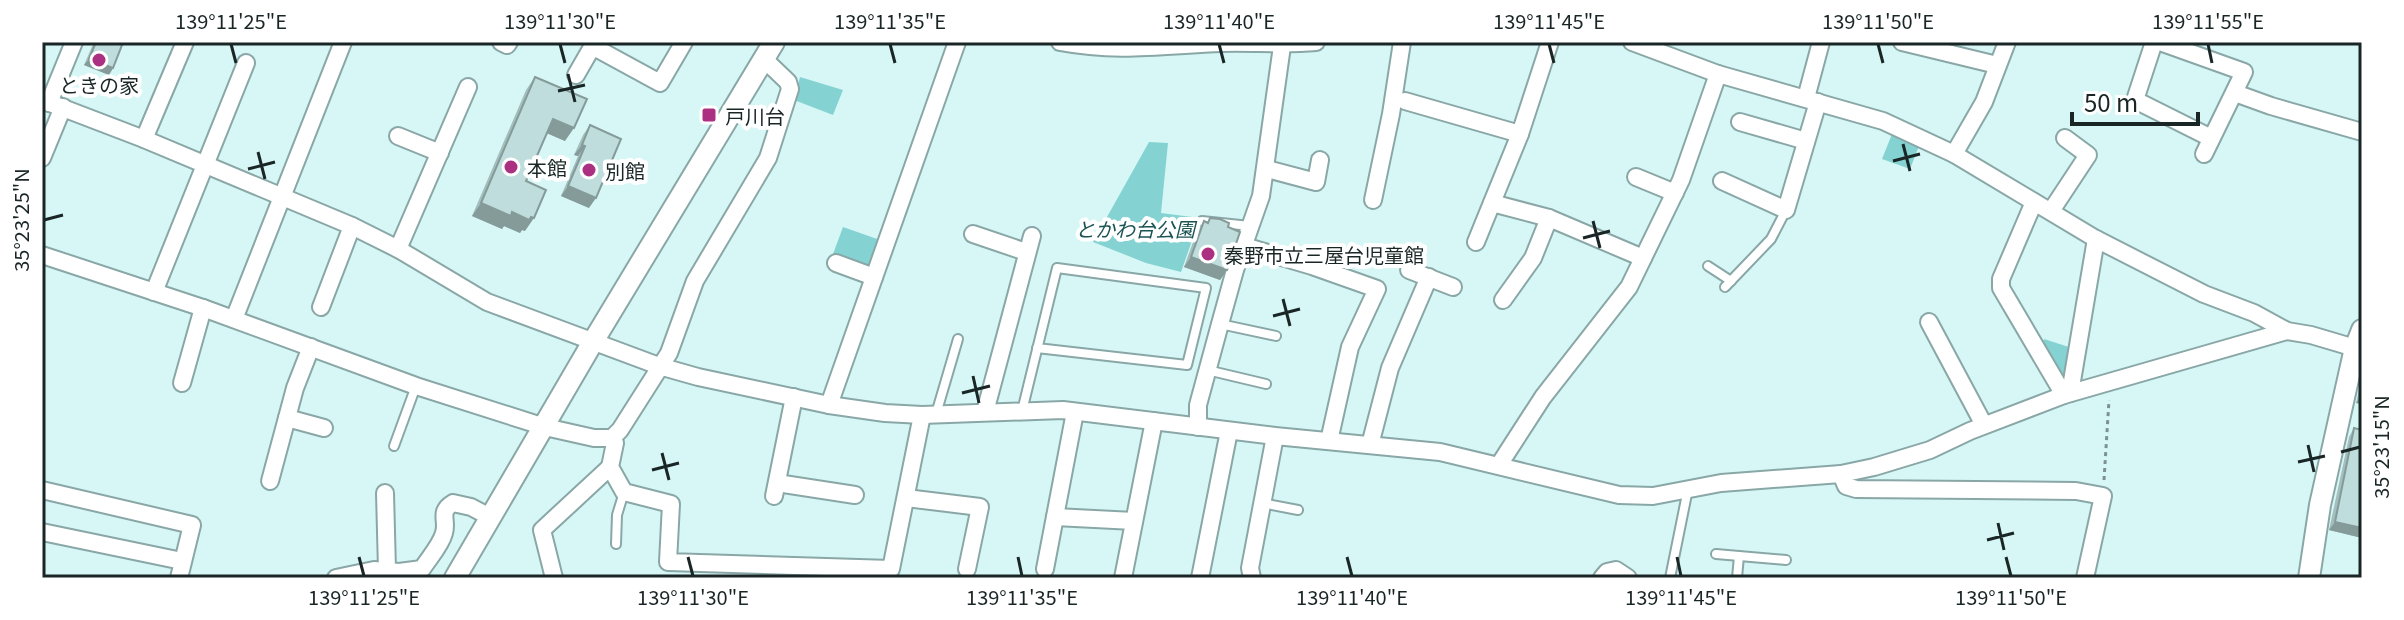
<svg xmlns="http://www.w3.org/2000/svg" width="2404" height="620" font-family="Georgia,'Noto Sans JP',serif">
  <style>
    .green { fill: #84d3d2 }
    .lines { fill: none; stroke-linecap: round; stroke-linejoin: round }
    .service-casing { stroke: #89a7a6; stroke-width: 12 }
    .minor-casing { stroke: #89a7a6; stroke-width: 20 }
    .tertiary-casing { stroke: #89a7a6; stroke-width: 24 }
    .path { stroke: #7c9292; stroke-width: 3; stroke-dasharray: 4 4; stroke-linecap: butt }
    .service { stroke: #fff; stroke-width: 8 }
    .minor { stroke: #fff; stroke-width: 16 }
    .tertiary { stroke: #fff; stroke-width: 20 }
    .wall { fill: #a3bebd }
    .shaded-wall { fill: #859b9a }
    .building { fill: #bedddc; stroke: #859b9a; stroke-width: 2 }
    .ticks { fill: none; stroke: #1a2626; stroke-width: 3 }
    .poi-dot { fill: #ac3082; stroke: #fff; stroke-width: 3 }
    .labels { text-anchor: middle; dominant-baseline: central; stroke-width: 8; stroke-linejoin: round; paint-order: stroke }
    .poi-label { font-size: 20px; fill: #1a2626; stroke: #fff; text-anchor: start }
    .park-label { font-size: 20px; font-style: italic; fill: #1a5353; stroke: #fff }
    .neatline { fill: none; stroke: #1a2626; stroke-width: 3 }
    .ticks-label { font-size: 20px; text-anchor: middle; fill: #1a2626 }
  </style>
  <rect width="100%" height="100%" fill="#d7f7f7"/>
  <g class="green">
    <path d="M800 77 843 90 833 115 794 100Z"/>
    <path d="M1892 134 1919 146 1910 169 1882 159Z"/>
    <path d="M1149 142 1168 143 1161 213 1200 218 1181 272 1146 263 1093 242Z"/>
    <path d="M843 227 880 240 872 263 865 266 833 254Z"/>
    <path d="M2044 339 2072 348 2066 374 2060 375 2042 345Z"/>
  </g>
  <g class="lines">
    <g class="service-casing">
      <g id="service">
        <path d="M1202 221 1250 226"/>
        <path d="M1708 266 1731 281"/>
        <path d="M1725 287 1771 239 1786 210"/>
        <path d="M1220 324 1276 336"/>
        <path d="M1207 370 1266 384"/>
        <path d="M1022 411 1057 268 1206 288 1187 365 1037 348"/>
        <path d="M936 414 958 339"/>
        <path d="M394 446 416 386"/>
        <path d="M1262 503 1298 510"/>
        <path d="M616 544 617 515 624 492"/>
        <path d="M1716 554 1786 560"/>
        <path d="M1670 578 1688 489"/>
        <path d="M1737 578 1739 556"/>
      </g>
    </g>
    <g class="minor-casing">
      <g id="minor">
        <path d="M501 42 507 45 509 42"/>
        <path d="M1060 42C1118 53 1165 45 1222 43 1254 42 1284 45 1316 42"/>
        <path d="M1632 42 1718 74 1883 121 1954 154 2096 239 2204 294 2254 313 2287 331 2311 335 2355 348"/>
        <path d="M1902 42 1997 65"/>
        <path d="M2154 42 2135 100 2211 138"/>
        <path d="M2160 42 2244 72 2204 154"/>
        <path d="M592 46 660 83 684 42"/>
        <path d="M576 75 595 42"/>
        <path d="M2235 93 2271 106 2362 132"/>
        <path d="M1806 98 1821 42"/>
        <path d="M42 100 144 139 352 226 398 249 487 302 659 366 698 377 829 405 885 413 922 415 1063 410 1275 436 1440 452 1619 495 1653 496 1721 483 1841 474 1874 467 1930 450 1970 431 2064 395 2287 331"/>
        <path d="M1405 101 1520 134"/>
        <path d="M49 103 74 42"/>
        <path d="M1740 122 1806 141"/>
        <path d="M398 136 440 153"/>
        <path d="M144 139 185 42"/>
        <path d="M1954 154 1984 102 2007 42"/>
        <path d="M42 158 63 107"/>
        <path d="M1267 169 1316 182 1320 160"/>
        <path d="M1636 177 1675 193"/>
        <path d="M1722 181 1786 210 1818 102"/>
        <path d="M1373 200 1391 114 1402 42"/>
        <path d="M2034 202 2001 279V288L2064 395"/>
        <path d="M1492 203 1549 218 1643 258"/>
        <path d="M2051 211 2088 155 2065 138"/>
        <path d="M973 234 1026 252"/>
        <path d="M1476 242 1520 134 1550 42"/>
        <path d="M1244 246 1312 266 1377 289 1350 347 1329 441"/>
        <path d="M398 249 468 87"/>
        <path d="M42 255 203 308 416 386 545 427 594 438H612L620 430 669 353 695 281 768 158 790 89 788 82 764 59"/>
        <path d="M836 263 874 277"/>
        <path d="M1409 270 1453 287"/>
        <path d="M154 292 246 63"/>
        <path d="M1503 300 1533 258 1549 218"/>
        <path d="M321 307 352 226"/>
        <path d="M234 319 343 42"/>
        <path d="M1929 322 1984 425"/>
        <path d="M182 383 203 308"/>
        <path d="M2070 393 2096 239"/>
        <path d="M829 405 957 42"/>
        <path d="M985 412 1032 236"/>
        <path d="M287 418 324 428"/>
        <path d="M1198 427V405L1220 324 1235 270 1261 196 1282 46"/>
        <path d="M612 438 615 443 610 467 624 492 671 504 668 562 891 569 922 415"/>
        <path d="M1370 445 1390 368 1429 277"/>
        <path d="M1499 465 1543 397 1629 287 1681 180 1718 74"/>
        <path d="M1841 474 1846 486 1856 489 2076 491 2103 496 2085 578"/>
        <path d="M270 481 295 388 311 347"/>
        <path d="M777 483 855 495"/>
        <path d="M42 490 192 525 179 578"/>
        <path d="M385 493 387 570"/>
        <path d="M774 496 794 397"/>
        <path d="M906 498 980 507 967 569"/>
        <path d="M1055 517 1134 521"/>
        <path d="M42 532 182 561"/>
        <path d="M1045 569 1075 412"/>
        <path d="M336 578 374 570 399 572 422 569C429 558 441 545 444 533 448 520 438 512 453 503L471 507 490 517"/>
        <path d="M554 578 542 530 610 467"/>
        <path d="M1123 578 1154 421"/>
        <path d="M1200 578 1229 431"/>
        <path d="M1252 578 1250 568 1275 436"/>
        <path d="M1602 578 1607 572 1616 570 1628 578"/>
      </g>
    </g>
    <g class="tertiary-casing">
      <g id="tertiary">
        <path d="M455 578 594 340 774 42"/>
        <path d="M2309 578 2320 505 2355 348 2362 330"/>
      </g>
    </g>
    <path class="path" d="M2104 480 2109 400"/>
    <use href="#service" class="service"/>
    <use href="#minor" class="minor"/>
    <use href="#tertiary" class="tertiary"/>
  </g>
  <g class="wall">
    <path d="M94 42H114L113 68 109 75 84 65Z"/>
    <path d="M535 77 565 141 547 133 526 181 525 231 522 230 520 233 504 226 502 229 472 216 526 90Z"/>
    <path d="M590 125 589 208 561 196 578 156 574 155 583 135Z"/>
    <path d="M1210 218 1228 227 1227 270 1220 280 1184 267 1197 231 1204 221 1207 222Z"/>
    <path d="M2362 376V404L2356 403Z"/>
    <path d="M2354 428 2362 538 2329 530 2349 437Z"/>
  </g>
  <g class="shaded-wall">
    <path d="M89 59 113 68 109 75 84 65Z"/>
    <path d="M553 119 574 128 565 141 544 132Z"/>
    <path d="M582 145 585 146 578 156 574 155Z"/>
    <path d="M568 186 596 198 589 208 561 196Z"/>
    <path d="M481 203 531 217 534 218 525 231 522 230 520 233 504 226 502 229 472 216Z"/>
    <path d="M1191 257 1227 270 1220 280 1184 267Z"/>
    <path d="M2361 396H2362V404L2356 403Z"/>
    <path d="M2335 522 2362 528V538L2329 530Z"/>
  </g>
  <g class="building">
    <path d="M96 42H114L122 45 113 68 89 59Z"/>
    <path d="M535 77 587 99 574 128 553 119 526 181 546 190 534 218 531 217 529 220 512 212 511 216 481 203Z"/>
    <path d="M590 125 621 139 596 198 568 186 585 146 582 145Z"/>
    <path d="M1210 218 1220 219 1229 223 1228 227 1240 232 1227 270 1191 257 1204 221 1208 223Z"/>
    <path d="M2354 428 2362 430V528L2335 522Z"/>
  </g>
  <path class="ticks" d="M231 44 236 63M560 44 565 63M890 44 895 63M1219 44 1224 63M1549 44 1554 63M1878 44 1883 63M2208 44 2212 63M568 74 575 102M558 91 585 85M1903 144 1910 171M258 152 265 179M1893 161 1920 154M248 169 275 162M44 220 63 215M1593 221 1600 248M1583 238 1610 231M1283 299 1290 326M1273 316 1300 309M973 376 979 403M962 393 990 386M2308 445 2314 472M2341 452 2360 447M662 453 669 480M2298 462 2325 456M652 470 679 463M1998 523 2004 550M1987 540 2014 533M359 557 364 576M688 557 693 576M1018 557 1022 576M1347 557 1352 576M1677 557 1681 576M2006 557 2011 576"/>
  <g class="poi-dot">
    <circle cx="99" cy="60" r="8"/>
    <rect x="701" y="107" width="16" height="16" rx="4"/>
    <circle cx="511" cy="167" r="8"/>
    <circle cx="589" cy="170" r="8"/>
    <circle cx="1208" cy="254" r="8"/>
  </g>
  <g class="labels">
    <g class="poi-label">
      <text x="99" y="84" text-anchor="middle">ときの家</text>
      <text x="725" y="115">戸川台</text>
      <text x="527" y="167">本館</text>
      <text x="605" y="170">別館</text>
      <text x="1224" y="254">秦野市立三屋台児童館</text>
    </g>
    <g class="park-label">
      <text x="1135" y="228">とかわ台公園</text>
    </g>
  </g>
  <rect width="2404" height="620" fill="none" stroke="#ffffff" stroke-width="88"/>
  <path d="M2072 112v12h126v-12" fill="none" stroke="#1a2626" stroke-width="4"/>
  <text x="2084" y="112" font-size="24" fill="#1a2626" stroke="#ffffff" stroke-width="6" paint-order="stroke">50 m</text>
  <rect x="44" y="44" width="2316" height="532" class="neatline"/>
  <g class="ticks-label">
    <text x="231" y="29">139°11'25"E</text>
    <text x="560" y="29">139°11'30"E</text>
    <text x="890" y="29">139°11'35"E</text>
    <text x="1219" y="29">139°11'40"E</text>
    <text x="1549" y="29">139°11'45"E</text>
    <text x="1878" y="29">139°11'50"E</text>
    <text x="2208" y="29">139°11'55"E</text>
    <text transform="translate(22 220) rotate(-90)" y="7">35°23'25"N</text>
    <text transform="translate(2382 447) rotate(-90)" y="7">35°23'15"N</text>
    <text x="364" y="605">139°11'25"E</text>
    <text x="693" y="605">139°11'30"E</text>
    <text x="1022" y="605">139°11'35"E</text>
    <text x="1352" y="605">139°11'40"E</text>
    <text x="1681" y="605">139°11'45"E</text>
    <text x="2011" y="605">139°11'50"E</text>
  </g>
</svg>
